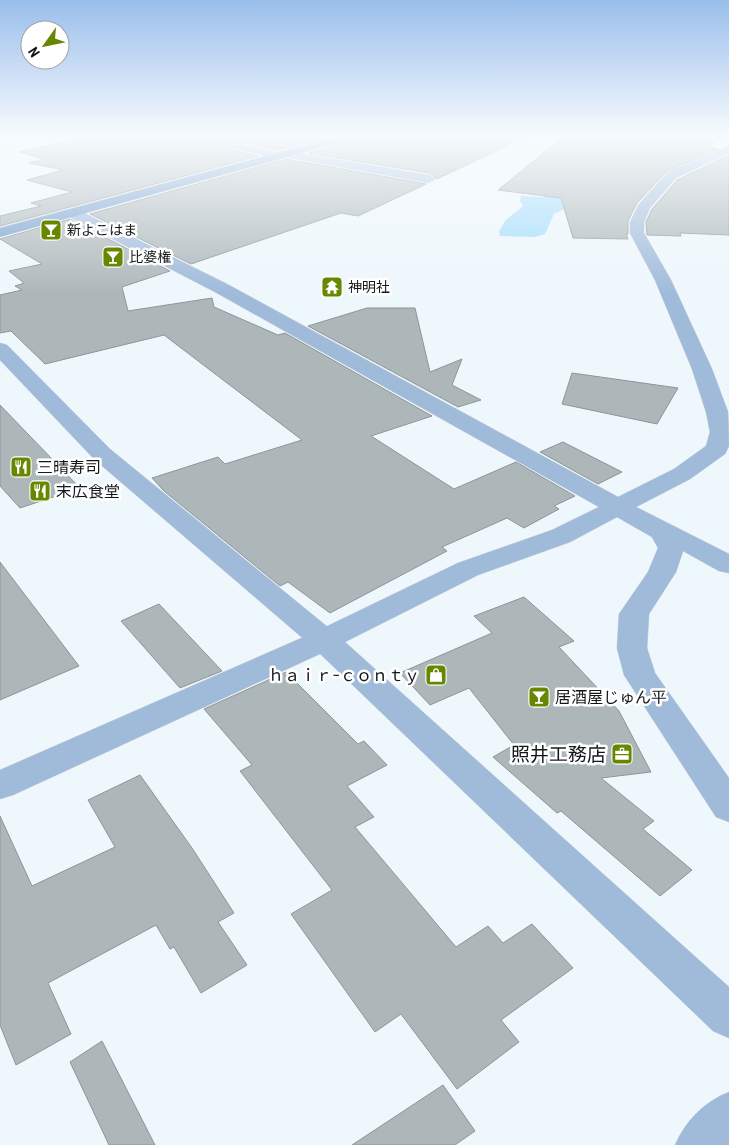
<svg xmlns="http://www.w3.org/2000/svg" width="729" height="1145" font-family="'Roboto Condensed','Noto Sans JP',sans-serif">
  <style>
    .green { fill: #a2dcfb }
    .building { fill: #adb7b9; stroke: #8c9597 }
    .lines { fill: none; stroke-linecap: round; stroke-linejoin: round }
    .minor-casing { stroke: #cbd3d8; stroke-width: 1 }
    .tertiary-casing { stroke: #cbd3d8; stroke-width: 1 }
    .secondary-casing { stroke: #cbd3d8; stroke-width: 1 }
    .minor { fill: #a0bada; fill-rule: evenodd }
    .tertiary { fill: #a0bada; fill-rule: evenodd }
    .secondary { fill: #769ccb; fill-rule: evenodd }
    .labels { text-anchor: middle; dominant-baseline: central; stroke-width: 5; stroke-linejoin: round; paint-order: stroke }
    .far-poi-label { font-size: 14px; fill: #141718; stroke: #fff; text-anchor: start }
    .poi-label { font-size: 16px; fill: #141718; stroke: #fff; text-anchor: start }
    .near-poi-label { font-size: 19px; fill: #141718; stroke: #fff; text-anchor: end }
  </style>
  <rect width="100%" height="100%" fill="#eef7fc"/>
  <path class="green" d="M555 194 573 205 554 214 545 234 535 237 500 236 499 231 506 220 523 206 520 201 521 196 543 197Z"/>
  <g class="building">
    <path d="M98 134H173L180 139 258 156 0 226V216L41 206 31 203 72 192 27 180 63 170 29 163 44 159 19 152Z"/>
    <path d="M204 134H339L279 150Z"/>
    <path d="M365 134H532L437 179 429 173 309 153 362 138Z"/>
    <path d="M567 134H729V135L706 147 718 149 667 171 637 203 628 221V234H626L628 239 573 238 561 198 498 190Z"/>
    <path d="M729 155V235L680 233 681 236 647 235 646 222 652 209 677 180Z"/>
    <path d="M286 159 426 184 358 216 341 213 191 264 90 214Z"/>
    <path d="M70 219 170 271 122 287 128 311 212 298 214 307 278 335 285 333 432 416 371 436 454 489 516 462 575 496 554 506 559 509 524 528 507 518 442 547 447 551 330 613 288 582 280 586 164 491 152 478 218 457 225 464 302 440 164 335 45 364 11 331 0 333V295L22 290 15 286 24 283 9 271 42 264 0 239Z"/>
    <path d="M367 308H415L430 372 462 359 452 385 481 400 458 407 308 326Z"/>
    <path d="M572 373 678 388 657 424 562 404Z"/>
    <path d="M0 405 80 488 20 508 0 486Z"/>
    <path d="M563 442 622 472 598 484 540 452Z"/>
    <path d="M0 562 79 666 0 700Z"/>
    <path d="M524 597 574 641 559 647 619 711 651 772 601 778 654 821 643 829 692 870 660 896 561 811 557 813 493 757 514 745 469 688 430 705 400 673 492 633 474 616Z"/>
    <path d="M159 604 222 671 180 688 121 621Z"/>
    <path d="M286 672 358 744 364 741 387 765 347 786 374 817 355 827 456 947 488 926 503 943 532 924 573 968 501 1020 519 1042 457 1089 401 1014 375 1032 291 914 332 890 240 771 252 765 204 709Z"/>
    <path d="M140 775 192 848 234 913 218 922 247 965 201 993 174 947 170 949 156 925 48 983 71 1034 16 1065 0 1025V816L32 886 115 847 88 800Z"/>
    <path d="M102 1041 155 1145H109L70 1062Z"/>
    <path d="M443 1085 475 1131 455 1145H352Z"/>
  </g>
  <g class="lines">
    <g class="minor-casing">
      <g id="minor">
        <path d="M175 134H195L282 153 287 151 429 175 435 179 429 183 285 157 280 159 180 137Z"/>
        <path d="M729 146V153L676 178 650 208 644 222V233L671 280 712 369 728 412 729 446 725 454 690 479 636 507 729 554V573L719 571 683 551 676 572 649 614 647 648 655 673 729 778V822L716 817 624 675 617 648 619 614 648 572 658 548 652 537 617 517 570 542 478 575 335 647 13 795 0 799V770L313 633 458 563 552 530 599 507 215 292 68 216 66 213 68 210H78L227 284 618 497 674 469 706 446 710 432 706 412 692 369 655 280 630 233V222L639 204 668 172Z"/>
      </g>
    </g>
    <g class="tertiary-casing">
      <g id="tertiary">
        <path d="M0 343 7 345 110 449 335 633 729 987V1038L713 1031 313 647 94 459 0 360Z"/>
        <path d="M729 1092V1145H675C686 1120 704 1102 729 1092Z"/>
      </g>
    </g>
    <g class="secondary-casing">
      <path id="secondary" d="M346 134H363L362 136 0 237V228Z"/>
    </g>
    <use href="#minor" class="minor"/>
    <use href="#tertiary" class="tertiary"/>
    <use href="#secondary" class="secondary"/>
  </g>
  <linearGradient id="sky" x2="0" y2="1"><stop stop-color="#9abeeb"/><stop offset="0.46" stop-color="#f7fbfe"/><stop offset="1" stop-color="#f7fbfe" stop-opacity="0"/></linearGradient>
  <rect width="729" height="294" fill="url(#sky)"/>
  <defs>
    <g id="bar-square" transform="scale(1.125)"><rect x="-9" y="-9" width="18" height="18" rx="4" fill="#688700" stroke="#fff"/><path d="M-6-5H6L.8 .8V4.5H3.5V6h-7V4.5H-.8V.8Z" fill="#fff"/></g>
    <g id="temple-square" transform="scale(1.125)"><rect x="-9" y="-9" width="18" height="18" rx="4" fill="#688700" stroke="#fff"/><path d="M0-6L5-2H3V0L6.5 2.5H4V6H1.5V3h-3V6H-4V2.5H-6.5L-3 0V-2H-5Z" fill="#fff"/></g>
    <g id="restaurant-square" transform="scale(1.125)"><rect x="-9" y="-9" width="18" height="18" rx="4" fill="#688700" stroke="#fff"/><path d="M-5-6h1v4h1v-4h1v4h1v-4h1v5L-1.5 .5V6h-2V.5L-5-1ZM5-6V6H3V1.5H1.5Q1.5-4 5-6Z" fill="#fff"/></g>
    <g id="shop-square" transform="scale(1.125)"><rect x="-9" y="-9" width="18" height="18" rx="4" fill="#688700" stroke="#fff"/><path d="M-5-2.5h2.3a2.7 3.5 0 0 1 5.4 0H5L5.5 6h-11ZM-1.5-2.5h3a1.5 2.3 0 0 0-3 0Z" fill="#fff"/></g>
    <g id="office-square" transform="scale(1.125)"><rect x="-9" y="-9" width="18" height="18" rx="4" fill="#688700" stroke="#fff"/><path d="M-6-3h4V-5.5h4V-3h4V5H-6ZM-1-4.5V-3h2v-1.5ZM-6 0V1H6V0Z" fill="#fff"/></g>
  </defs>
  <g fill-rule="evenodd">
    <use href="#bar-square" x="51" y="230"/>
    <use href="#bar-square" x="113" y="257"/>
    <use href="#temple-square" x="332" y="287"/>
    <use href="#restaurant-square" x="21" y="467"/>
    <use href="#restaurant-square" x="40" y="491"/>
    <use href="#shop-square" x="436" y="675"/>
    <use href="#bar-square" x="539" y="697"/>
    <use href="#office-square" x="622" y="754"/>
  </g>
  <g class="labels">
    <g class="far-poi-label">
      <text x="67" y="230">新よこはま</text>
      <text x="129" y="257">比婆権</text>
      <text x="348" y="287">神明社</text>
    </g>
    <g class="poi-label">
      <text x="37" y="467">三晴寿司</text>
      <text x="56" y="491">末広食堂</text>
      <text x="420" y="675" text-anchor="end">ｈａｉｒ−ｃｏｎｔｙ</text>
      <text x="555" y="697">居酒屋じゅん平</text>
    </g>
    <g class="near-poi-label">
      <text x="606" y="754">照井工務店</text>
    </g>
  </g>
  <g transform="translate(45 45) rotate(237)"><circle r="24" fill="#ffffff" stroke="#a1a2a3"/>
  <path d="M0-4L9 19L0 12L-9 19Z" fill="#688700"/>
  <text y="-8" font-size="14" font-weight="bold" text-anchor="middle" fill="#141718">N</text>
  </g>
</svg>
